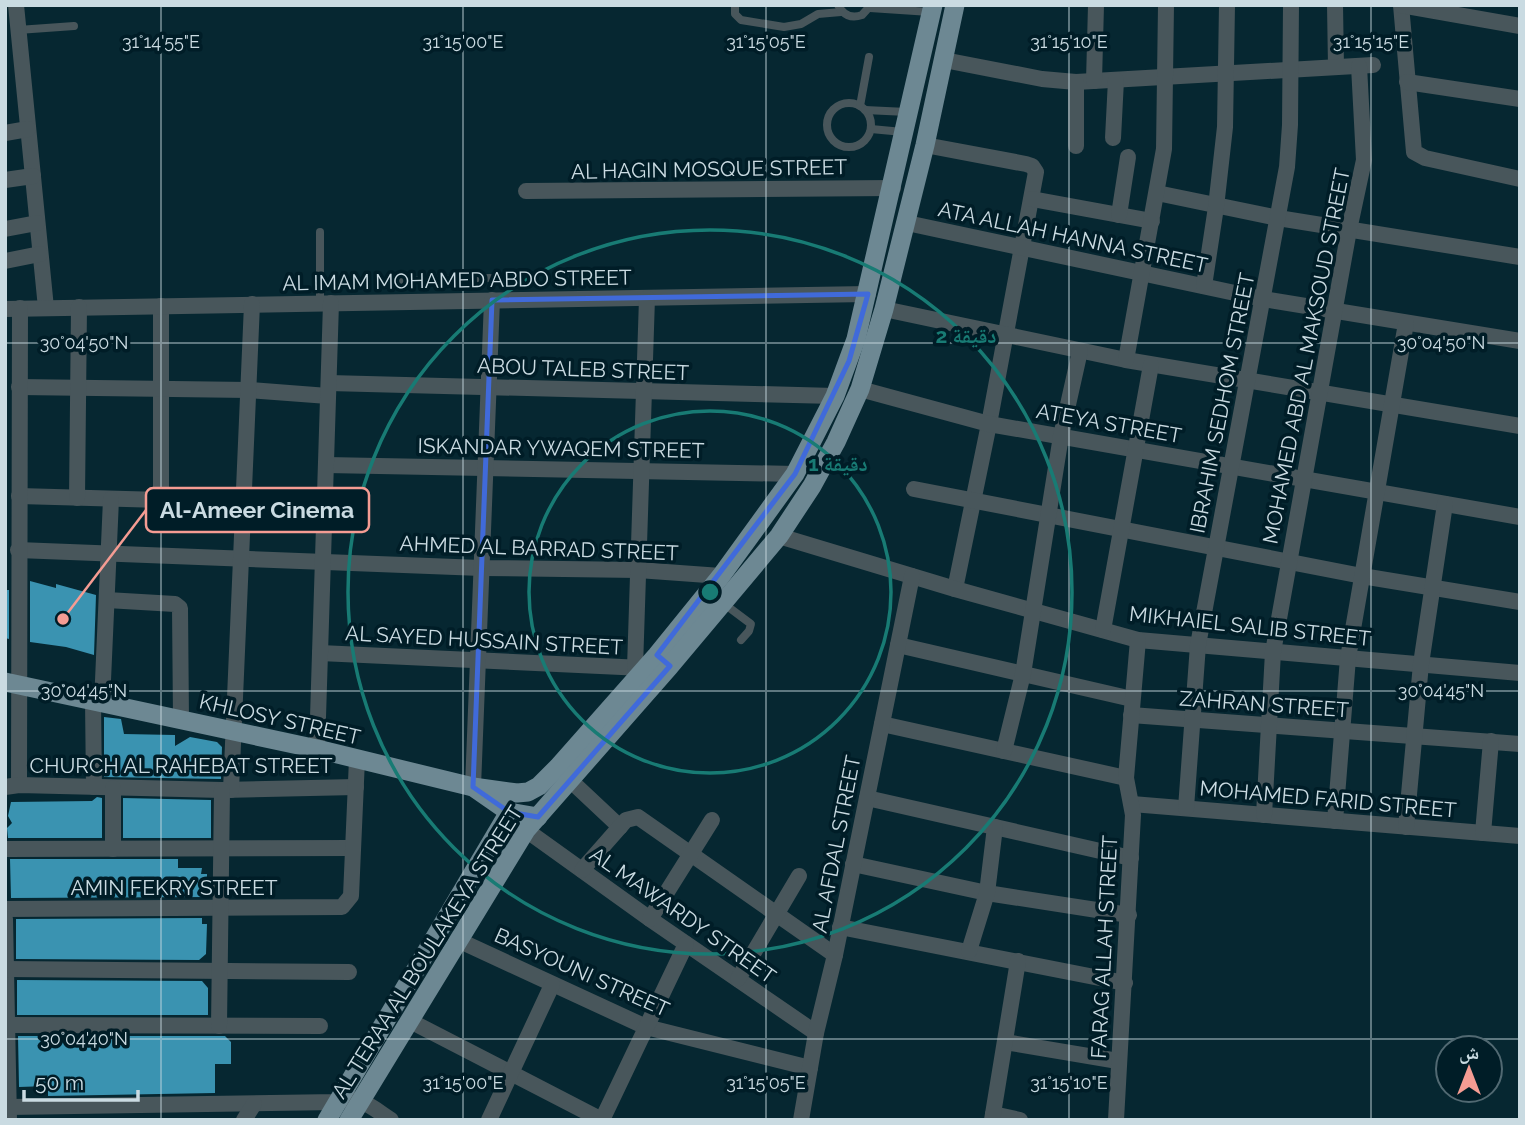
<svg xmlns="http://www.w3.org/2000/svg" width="1525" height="1125" font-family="Raleway,'Noto Naskh Arabic',sans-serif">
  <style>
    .building { fill: #3a93b1 }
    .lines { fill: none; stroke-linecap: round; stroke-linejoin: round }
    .service { stroke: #48565b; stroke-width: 8 }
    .minor { stroke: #48565b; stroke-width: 16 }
    .primary { stroke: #6d8893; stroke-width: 19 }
    .marked { fill: none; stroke: #406ada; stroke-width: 5; stroke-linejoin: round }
    .ticks { fill: none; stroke: #cadbe2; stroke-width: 2; stroke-opacity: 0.45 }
    .ring { fill: none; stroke: #187b74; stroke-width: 3.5 }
    .labels { text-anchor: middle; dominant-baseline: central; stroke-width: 7; stroke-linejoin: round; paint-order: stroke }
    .street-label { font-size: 21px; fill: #cadbe2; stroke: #001d27 }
    .ticks-label { font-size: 18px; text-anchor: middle; fill: #cadbe2; stroke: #001d27; stroke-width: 7; stroke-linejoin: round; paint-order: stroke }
    .centre { fill: #187b74; stroke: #001d27; stroke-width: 3.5 }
    .ring-label { font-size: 21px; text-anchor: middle; font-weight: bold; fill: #187b74; stroke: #001d27; stroke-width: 7; stroke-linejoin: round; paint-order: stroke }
    .leader { fill: none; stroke: #f59c93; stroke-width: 2.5 }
    .callout-dot { fill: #f59c93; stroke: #001d27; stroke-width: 2.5 }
    .callout { fill: #001d27; stroke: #f59c93; stroke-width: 2.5 }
    .callout-label { font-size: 23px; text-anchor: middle; font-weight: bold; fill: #cadbe2 }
  </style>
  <rect width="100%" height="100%" fill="#062731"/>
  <g class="building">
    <path d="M30 581 56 588V584L96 595 94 655 66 647 30 642Z"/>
    <path d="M5 590H9V639L5 638Z"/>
    <path d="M104 717 121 719 124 734 175 735V746L190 737 217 742 222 747 221 779 104 777Z"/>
    <path d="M97 797 102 798V838H8L7 828 12 823 8 816 11 802 92 801Z"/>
    <path d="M123 798 211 800V838H123Z"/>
    <path d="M10 859H178V868H202L201 874H207V897L11 898Z"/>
    <path d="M202 918V924H207L206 954 199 960 16 959V919Z"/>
    <path d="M17 980 202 981 208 988V1015H17Z"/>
    <path d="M18 1036H225L231 1042V1064H215V1093L48 1096V1086L19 1087Z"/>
  </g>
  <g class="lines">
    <g class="service">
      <path d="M735 5V14L741 20 784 27 801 24 818 14 841 12"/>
      <path d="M838 5C843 15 851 19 862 15L871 5"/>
      <path d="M870 8 930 12"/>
      <path d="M18 30 74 26"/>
      <circle cx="849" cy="125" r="22"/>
      <path d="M860 106 869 57"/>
      <path d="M865 110 907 112"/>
      <path d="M871 129 903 132"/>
      <path d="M394 281 490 278"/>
      <path d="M320 303V232"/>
      <path d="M723 603 751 624 749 631 741 640"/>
    </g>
    <g class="minor">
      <path d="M16 5 46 308"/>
      <path d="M1335 5 1336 67"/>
      <path d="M1401 5 1414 152 1425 158 1520 179"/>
      <path d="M1401 5 1520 26"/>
      <path d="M944 60 1042 79 1076 82 1373 65"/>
      <path d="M1094 81 1096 5"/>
      <path d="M1076 82V146"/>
      <path d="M1407 82 1520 99"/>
      <path d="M5 133 28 129"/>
      <path d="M1113 138 1116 80"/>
      <path d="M925 145 1026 164 1032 166 1036 172 989 424 955 589"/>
      <path d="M5 180 33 176"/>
      <path d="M526 191 893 188"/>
      <path d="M1157 193 1278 218 1520 257"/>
      <path d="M1032 199 1152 221"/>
      <path d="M1119 215 1128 157"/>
      <path d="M907 223 1263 299 1520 341"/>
      <path d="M5 229 37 223"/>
      <path d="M5 261 40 254"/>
      <path d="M1204 286 1216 207 1225 127 1227 5"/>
      <path d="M161 306V501"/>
      <path d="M5 309 868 294"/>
      <path d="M884 309 1126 360 1520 426"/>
      <path d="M1126 360 1164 149 1166 5"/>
      <path d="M329 383 835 396"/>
      <path d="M19 387 249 390 328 396"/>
      <path d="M860 389 989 424 1520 517"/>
      <path d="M326 465 795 474"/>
      <path d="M914 489 1362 576 1520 602"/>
      <path d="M19 496 233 502 325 500"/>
      <path d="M77 498 79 307"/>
      <path d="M779 536 955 589 1138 640 1520 673"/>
      <path d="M18 550 481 568 638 570 721 576"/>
      <path d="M107 600 175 604 180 608 181 720"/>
      <path d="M1103 630 1151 365"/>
      <path d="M898 645 1132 699"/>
      <path d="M320 653 643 668"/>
      <path d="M635 668 647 298"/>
      <path d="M93 701 94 787"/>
      <path d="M102 703 111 499"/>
      <path d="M1131 715 1520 744"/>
      <path d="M882 724 1126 778"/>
      <path d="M317 749 331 303"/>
      <path d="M1004 751 1023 674 1061 436 1080 351"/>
      <path d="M571 781 620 827"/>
      <path d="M19 785 20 308"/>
      <path d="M5 787 19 785 222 790 356 787"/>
      <path d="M473 787 492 300"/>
      <path d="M231 790 252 304"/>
      <path d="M867 798 1131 858"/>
      <path d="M1132 804 1520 836"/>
      <path d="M1186 808 1198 645 1287 167 1290 125 1291 5"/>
      <path d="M1264 815 1273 652 1349 230 1364 160 1359 66"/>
      <path d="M1335 821 1348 658 1406 323"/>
      <path d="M1406 827 1421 664 1445 504"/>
      <path d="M526 830 650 919 816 1033"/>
      <path d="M1483 833 1491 741"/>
      <path d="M5 849 353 848"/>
      <path d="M113 849V788"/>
      <path d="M853 864 987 893 1129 915"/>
      <path d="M582 870 626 820 638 817 835 955"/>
      <path d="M5 909 342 907 351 896 357 759"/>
      <path d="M5 919 9 1120"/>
      <path d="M650 919 712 820"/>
      <path d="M840 927 1125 983"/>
      <path d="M460 941 646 1027 810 1068"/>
      <path d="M969 951 987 893 995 827"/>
      <path d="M7 969 349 972"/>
      <path d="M738 979 799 876"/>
      <path d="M410 1021 602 1120 686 944"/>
      <path d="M7 1025 320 1026"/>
      <path d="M219 1026 222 790"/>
      <path d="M1005 1042 1118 1061"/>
      <path d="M9 1107 337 1102C358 1093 374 1109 391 1120"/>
      <path d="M993 1114 1020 1120"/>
      <path d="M244 1120 254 1104"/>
      <path d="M489 1120 552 985"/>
      <path d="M801 1120 816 1033 835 955 912 576"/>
      <path d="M992 1120 1018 961"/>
      <path d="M1116 1120 1133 815 1126 778 1138 640"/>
    </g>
    <g class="primary">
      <path d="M5 682 317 749 473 787 509 812 538 817"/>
      <path d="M473 787 517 793 528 792 539 786 558 767 657 655 721 576 795 474 835 396 856 339 933 5"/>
      <path d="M327 1120 509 812"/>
      <path d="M349 1120 526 830 670 666 779 536 812 486 836 442 860 389 884 309 925 145 955 5"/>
    </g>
  </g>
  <path class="marked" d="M868 294 849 361 795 474 657 655 670 666 538 817 509 812 473 787 492 300Z"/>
  <path class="ticks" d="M161 5V1120M463 5V1120M766 5V1120M1069 5V1120M1371 5V1120M5 343H1520M5 691H1520M5 1039H1520"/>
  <g class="ring">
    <circle cx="710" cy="592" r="181"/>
    <circle cx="710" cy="592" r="362"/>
  </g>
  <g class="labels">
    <g class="street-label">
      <text transform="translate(709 169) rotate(-1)">AL HAGIN MOSQUE STREET</text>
      <text transform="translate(1073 237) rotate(12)">ATA ALLAH HANNA STREET</text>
      <text transform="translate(457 280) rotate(-1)">AL IMAM MOHAMED ABDO STREET</text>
      <text transform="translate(1306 356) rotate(-79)">MOHAMED ABD AL MAKSOUD STREET</text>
      <text transform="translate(583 369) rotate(2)">ABOU TALEB STREET</text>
      <text transform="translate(1222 403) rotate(-79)">IBRAHIM SEDHOM STREET</text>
      <text transform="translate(1109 423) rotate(10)">ATEYA STREET</text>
      <text transform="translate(561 448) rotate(1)">ISKANDAR YWAQEM STREET</text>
      <text transform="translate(539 548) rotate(2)">AHMED AL BARRAD STREET</text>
      <text transform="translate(1250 626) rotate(6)">MIKHAIEL SALIB STREET</text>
      <text transform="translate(484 640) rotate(3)">AL SAYED HUSSAIN STREET</text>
      <text transform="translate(1264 704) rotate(4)">ZAHRAN STREET</text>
      <text transform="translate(280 719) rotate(13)">KHLOSY STREET</text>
      <text x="181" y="765">CHURCH AL RAHEBAT STREET</text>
      <text transform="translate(1328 799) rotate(5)">MOHAMED FARID STREET</text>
      <text transform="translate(836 844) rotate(-79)">AL AFDAL STREET</text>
      <text x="174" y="887">AMIN FEKRY STREET</text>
      <text transform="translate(683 915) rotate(35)">AL MAWARDY STREET</text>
      <text transform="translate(1104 947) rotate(-87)">FARAG ALLAH STREET</text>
      <text transform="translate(427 952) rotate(-58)">AL TERAA AL BOULAKEYA STREET</text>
      <text transform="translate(582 972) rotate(24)">BASYOUNI STREET</text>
    </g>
  </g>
  <g class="ticks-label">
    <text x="161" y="48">31°14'55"E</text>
    <text x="463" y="48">31°15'00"E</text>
    <text x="766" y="48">31°15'05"E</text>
    <text x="1069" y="48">31°15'10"E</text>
    <text x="1371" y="48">31°15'15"E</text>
    <text x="84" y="349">30°04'50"N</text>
    <text x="1441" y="349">30°04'50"N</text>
    <text x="84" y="697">30°04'45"N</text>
    <text x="1441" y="697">30°04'45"N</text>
    <text x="84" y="1045">30°04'40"N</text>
    <text x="463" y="1089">31°15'00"E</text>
    <text x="766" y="1089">31°15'05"E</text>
    <text x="1069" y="1089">31°15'10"E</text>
  </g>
  <circle cx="710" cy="592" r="10" class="centre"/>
  <g class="ring-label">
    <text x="966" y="343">2 دقيقة</text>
    <text x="838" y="471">1 دقيقة</text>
  </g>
  <path class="leader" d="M63 619L146 510"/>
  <circle class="callout-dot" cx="63" cy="619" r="7"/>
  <rect class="callout" x="146" y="488" width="223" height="44" rx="7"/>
  <g class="callout-label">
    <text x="257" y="518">Al-Ameer Cinema</text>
  </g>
  <rect width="1525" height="1125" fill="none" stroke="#cadbe2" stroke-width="14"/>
  <g transform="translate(1469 1069)"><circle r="33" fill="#001d27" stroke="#516972" stroke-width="2"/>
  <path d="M0-5L12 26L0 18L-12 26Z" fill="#f59c93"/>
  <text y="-10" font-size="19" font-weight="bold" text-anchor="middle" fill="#cadbe2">ش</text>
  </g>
  <path d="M24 1090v10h114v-10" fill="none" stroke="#cadbe2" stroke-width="3.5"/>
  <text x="35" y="1090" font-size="21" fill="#cadbe2" stroke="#001d27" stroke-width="5" paint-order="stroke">50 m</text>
</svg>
